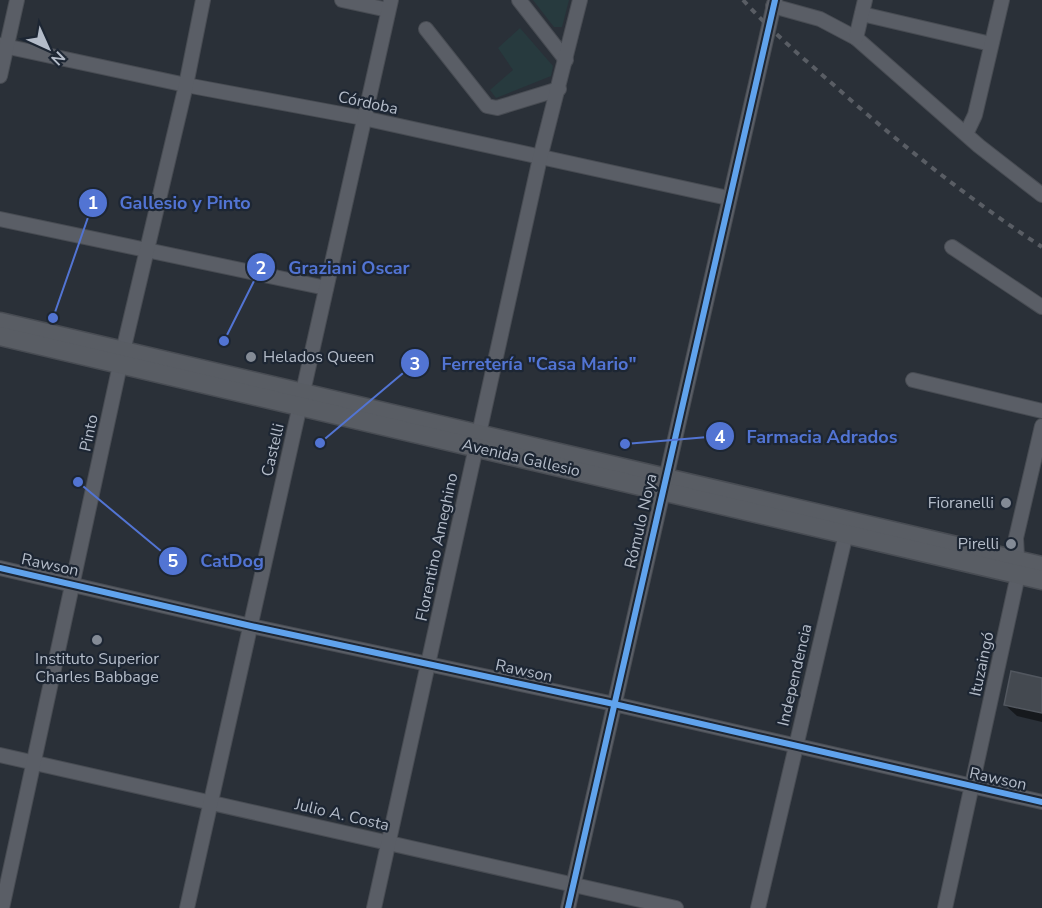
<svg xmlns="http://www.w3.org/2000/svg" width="1042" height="908" font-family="'Nunito Sans',sans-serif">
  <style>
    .green { fill: #273a3e }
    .shadow { fill: #0007 }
    .building { fill: #444950; stroke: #52575f; stroke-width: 1.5 }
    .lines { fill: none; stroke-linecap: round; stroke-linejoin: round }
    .street-casing { stroke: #484c53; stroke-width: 16 }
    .secondary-casing { stroke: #484c53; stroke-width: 21 }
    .street { stroke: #5a5e66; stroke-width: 14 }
    .secondary { stroke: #595d64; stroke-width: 18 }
    .rail { stroke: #595d64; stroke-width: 4; stroke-dasharray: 6 6; stroke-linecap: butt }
    .cycleway-casing { stroke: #1d2633; stroke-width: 10 }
    .cycleway { stroke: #60a3ed; stroke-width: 6 }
    .poi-dot { fill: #848b96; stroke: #1d2633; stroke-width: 2 }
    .labels { text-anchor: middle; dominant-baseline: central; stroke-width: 4.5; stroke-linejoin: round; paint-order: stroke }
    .street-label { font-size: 16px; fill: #b4bcc9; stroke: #1d2633 }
    .poi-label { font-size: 16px; fill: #b4bcc9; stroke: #1d2633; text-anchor: end }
    .leader { fill: none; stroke: #5274d3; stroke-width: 2 }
    .callout-dot { fill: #5274d3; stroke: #1d2633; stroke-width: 2 }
    .mark-label { font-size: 18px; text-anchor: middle; font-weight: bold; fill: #fff }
    .callout-label { font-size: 18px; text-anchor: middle; font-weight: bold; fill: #5274d3; stroke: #1d2633; stroke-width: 4.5; stroke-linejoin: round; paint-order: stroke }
  </style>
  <rect width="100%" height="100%" fill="#2a3038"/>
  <g class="green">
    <path d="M533 0H569L562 27H554Z"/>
    <path d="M520 28 553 66 551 76 496 98 490 90 513 70 498 48Z"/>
  </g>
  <path class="shadow" d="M1042 679V722L1017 716 1005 705Z"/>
  <path class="building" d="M1011 671 1042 678V713L1004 705Z"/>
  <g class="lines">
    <g class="street-casing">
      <g id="street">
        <path d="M342 0 388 10"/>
        <path d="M519 0 566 60"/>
        <path d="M773 6 820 19 856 38 979 146 1042 195"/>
        <path d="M862 14 991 44"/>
        <path d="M426 29 487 106 497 108 559 89"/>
        <path d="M856 38 865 0"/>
        <path d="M0 45 186 85 363 118 728 198"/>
        <path d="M0 76 17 0"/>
        <path d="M966 134 975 115 1002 0"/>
        <path d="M0 219 326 288"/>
        <path d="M952 247 1042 307"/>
        <path d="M913 380 1042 411"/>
        <path d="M0 568 251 626 614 704 1042 802"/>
        <path d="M0 755 676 908"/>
        <path d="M2 908 123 351 186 85 203 0"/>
        <path d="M187 908 391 0"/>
        <path d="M374 908 540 158 580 0"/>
        <path d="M568 908 775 0"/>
        <path d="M758 908 848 525"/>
        <path d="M945 908 1018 575 1016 538 1042 426"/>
      </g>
    </g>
    <g class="secondary-casing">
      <g id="secondary">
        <path d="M0 322 1042 566"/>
        <path d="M0 336 1042 580"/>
      </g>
    </g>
    <use href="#street" class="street"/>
    <use href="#secondary" class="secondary"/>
    <path class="rail" d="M743 0C772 32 804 59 836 87 901 145 969 199 1042 247"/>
    <g class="cycleway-casing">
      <g id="cycleway">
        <path d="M0 568 251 626 614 704 1042 802"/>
        <path d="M568 908 775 0"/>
      </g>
    </g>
    <use href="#cycleway" class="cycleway"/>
  </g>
  <g class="poi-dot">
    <circle cx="251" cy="357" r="6"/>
    <circle cx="1006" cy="503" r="6"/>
    <circle cx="1011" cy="544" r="6"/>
    <circle cx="97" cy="640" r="6"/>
  </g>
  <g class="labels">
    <g class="street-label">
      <text transform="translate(368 103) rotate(12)">Córdoba</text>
      <text transform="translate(89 433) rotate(-78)">Pinto</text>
      <text transform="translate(273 450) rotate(-77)">Castelli</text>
      <text transform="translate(521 458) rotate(13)">Avenida Gallesio</text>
      <text transform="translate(641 521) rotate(-77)">Rómulo Noya</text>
      <text transform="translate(437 547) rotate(-78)">Florentino Ameghino</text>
      <text transform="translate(50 565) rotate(12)">Rawson</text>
      <text transform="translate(982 664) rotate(-78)">Ituzaingó</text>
      <text transform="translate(524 671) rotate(12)">Rawson</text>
      <text transform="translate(795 675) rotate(-77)">Independencia</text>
      <text transform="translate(998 779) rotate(12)">Rawson</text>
      <text transform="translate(342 815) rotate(13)">Julio A. Costa</text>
    </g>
    <g class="poi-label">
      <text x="263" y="357" text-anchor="start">Helados Queen</text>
      <text x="994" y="503">Fioranelli</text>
      <text x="999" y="544">Pirelli</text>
      <text x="97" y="659" text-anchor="middle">Instituto Superior<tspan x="97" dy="18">Charles Babbage</tspan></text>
    </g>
  </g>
  <path class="leader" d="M53 318L93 203M224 341L261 267M320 443L415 363M625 444L720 436M78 482L173 561"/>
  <g class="callout-dot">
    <circle cx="53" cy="318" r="6"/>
    <circle cx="224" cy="341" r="6"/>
    <circle cx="320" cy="443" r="6"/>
    <circle cx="625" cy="444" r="6"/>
    <circle cx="78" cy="482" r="6"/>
    <circle cx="93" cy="203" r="15"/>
    <circle cx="261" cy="267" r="15"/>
    <circle cx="415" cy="363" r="15"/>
    <circle cx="720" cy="436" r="15"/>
    <circle cx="173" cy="561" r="15"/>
  </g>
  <g class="mark-label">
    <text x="93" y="209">1</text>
    <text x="261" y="274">2</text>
    <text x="415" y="370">3</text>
    <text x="720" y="443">4</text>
    <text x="173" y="567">5</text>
  </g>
  <g class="callout-label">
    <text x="185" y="209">Gallesio y Pinto</text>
    <text x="349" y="274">Graziani Oscar</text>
    <text x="539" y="370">Ferretería "Casa Mario"</text>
    <text x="822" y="443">Farmacia Adrados</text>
    <text x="232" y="567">CatDog</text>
  </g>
  <g transform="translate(48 48) rotate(135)" stroke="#1d2633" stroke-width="4.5" paint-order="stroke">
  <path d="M0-4.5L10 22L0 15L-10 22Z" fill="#b4bcc9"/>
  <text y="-9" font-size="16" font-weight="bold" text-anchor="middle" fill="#b4bcc9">N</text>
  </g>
</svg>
